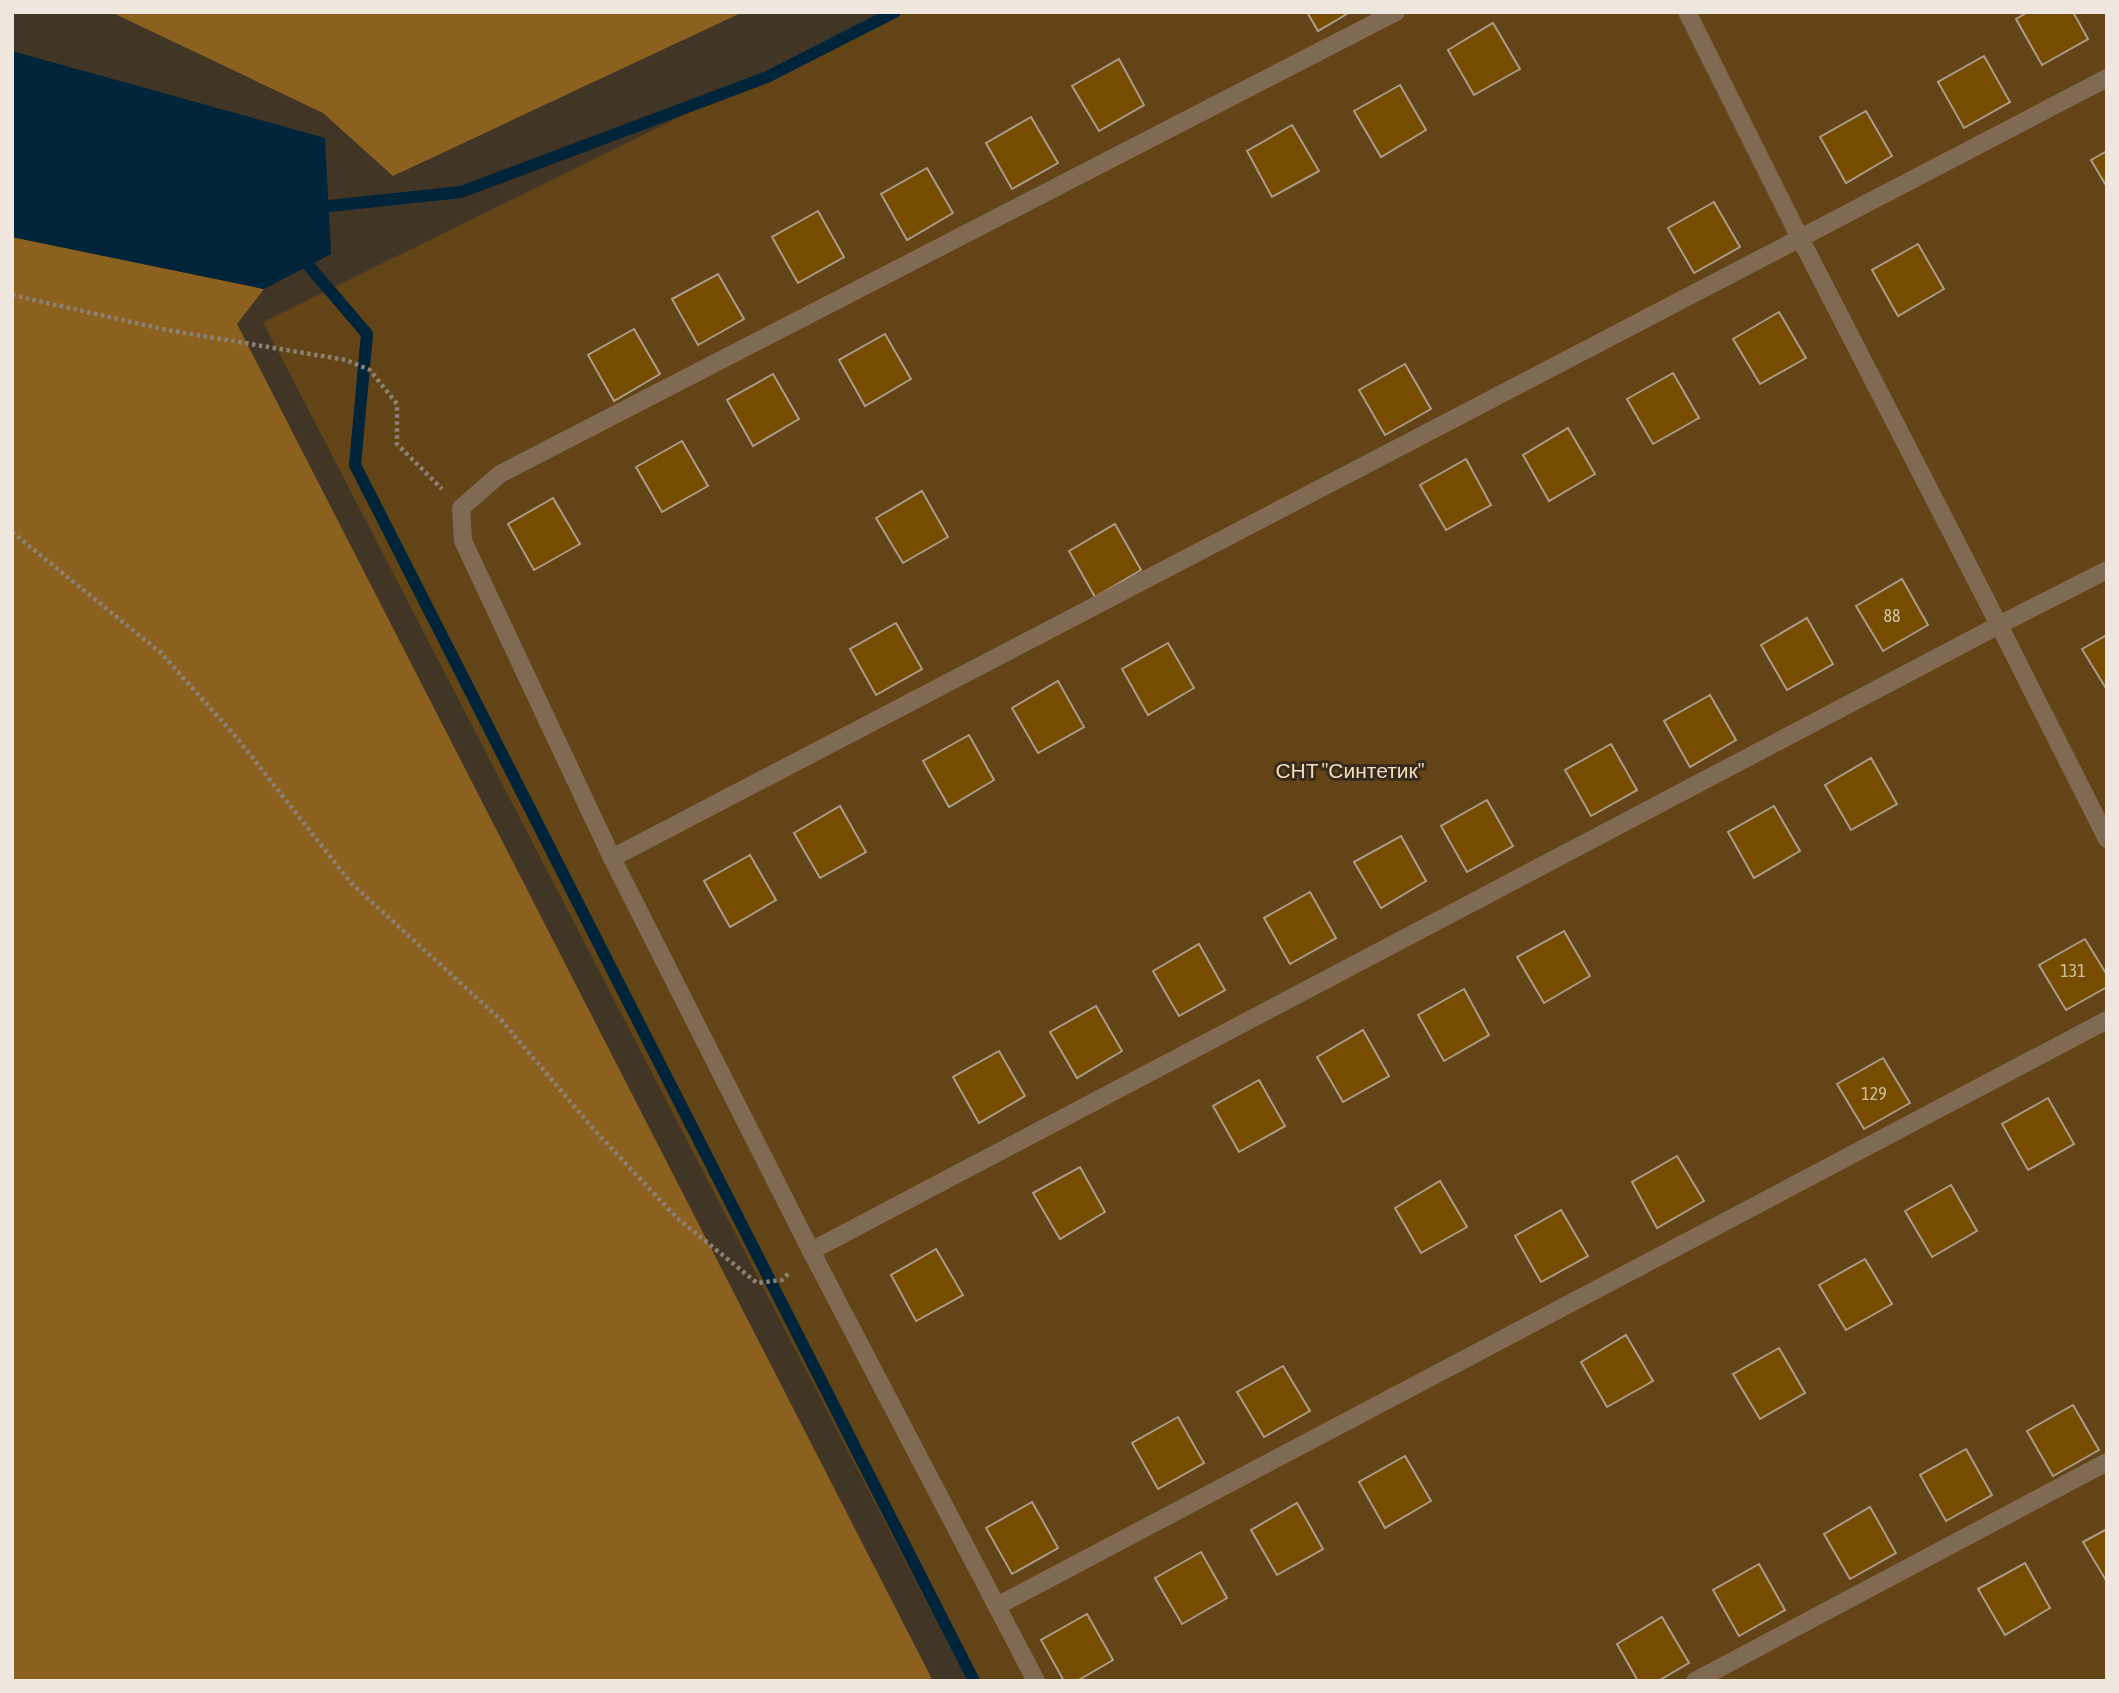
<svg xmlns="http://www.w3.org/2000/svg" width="2119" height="1693" font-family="'Asap Condensed',sans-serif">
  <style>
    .green { fill: #634416 }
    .forest { fill: #8c611f }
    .water { fill: #00243a }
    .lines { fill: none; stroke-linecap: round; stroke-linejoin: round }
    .stream { stroke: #00243a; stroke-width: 12 }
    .building { fill: #754c00; stroke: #aa9c8b; stroke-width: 2 }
    .path { stroke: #8c8175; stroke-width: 4.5; stroke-dasharray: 3.5 3.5; stroke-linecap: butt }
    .lane { stroke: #816a54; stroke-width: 18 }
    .labels { text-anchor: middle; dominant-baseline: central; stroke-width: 6; stroke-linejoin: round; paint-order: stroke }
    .number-label { font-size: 18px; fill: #d0c0a6 }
    .park-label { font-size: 21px; fill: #f5dcbc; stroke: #362b1c }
  </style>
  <rect width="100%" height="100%" fill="#413526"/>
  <path class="green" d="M893 12H2107V1681H967L263 322Z"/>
  <g class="forest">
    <path d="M104 12H743L393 176 323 113 115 14Z"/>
    <path d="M12 237 264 289 237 324 933 1681H12Z"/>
  </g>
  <path class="water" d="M12 51 325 138 331 254 264 289 12 237Z"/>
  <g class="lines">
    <g class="stream">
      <path d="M329 206 461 192 767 77 895 12"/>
      <path d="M309 266 367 334 355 465 974 1681"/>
    </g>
  </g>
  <g class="building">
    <path d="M1307 12H1350L1318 31Z"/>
    <path d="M2028 12H2073L2088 39 2042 65 2016 19Z"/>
    <path d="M1493 23 1520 69 1474 95 1448 50Z"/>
    <path d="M1984 56 2010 102 1964 128 1938 82Z"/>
    <path d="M1119 59 1144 105 1099 131 1072 86Z"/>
    <path d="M1400 85 1426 130 1381 157 1354 111Z"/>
    <path d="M1866 111 1892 156 1846 183 1820 137Z"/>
    <path d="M1031 117 1058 163 1012 189 986 143Z"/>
    <path d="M1292 125 1319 171 1272 197 1247 151Z"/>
    <path d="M2107 151V187L2091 160Z"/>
    <path d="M927 168 953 213 907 240 881 194Z"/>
    <path d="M1714 202 1740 247 1694 273 1668 228Z"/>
    <path d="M818 211 844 257 798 283 772 237Z"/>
    <path d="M1918 244 1944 289 1898 316 1872 270Z"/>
    <path d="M718 274 744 319 698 345 672 299Z"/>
    <path d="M1779 312 1806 358 1760 384 1733 339Z"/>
    <path d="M634 329 660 374 614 401 588 355Z"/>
    <path d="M885 334 911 379 865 406 839 360Z"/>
    <path d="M1405 364 1431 409 1385 435 1359 390Z"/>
    <path d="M1673 373 1699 418 1653 444 1627 399Z"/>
    <path d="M773 374 799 419 753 446 727 400Z"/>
    <path d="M1568 428 1595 474 1549 501 1523 455Z"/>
    <path d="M682 441 708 486 662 512 636 467Z"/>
    <path d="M1466 459 1491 505 1446 530 1420 485Z"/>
    <path d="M922 491 948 537 903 563 876 518Z"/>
    <path d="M553 498 580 544 534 570 508 524Z"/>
    <path d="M1115 524 1141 570 1095 597 1069 551Z"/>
    <path d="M1902 579 1928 625 1883 651 1856 606Z"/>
    <path d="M1807 618 1833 664 1787 690 1761 645Z"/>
    <path d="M896 623 922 669 876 695 850 649Z"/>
    <path d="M2107 635V690L2082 649Z"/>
    <path d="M1168 643 1194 688 1148 715 1122 669Z"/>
    <path d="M1058 681 1084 727 1038 753 1012 708Z"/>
    <path d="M1710 695 1736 740 1690 767 1664 721Z"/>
    <path d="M969 735 994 780 949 807 923 761Z"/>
    <path d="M1611 744 1637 790 1591 816 1565 770Z"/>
    <path d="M1871 758 1897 804 1851 830 1825 785Z"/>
    <path d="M1487 800 1513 846 1467 872 1441 826Z"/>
    <path d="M840 806 866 852 820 878 794 833Z"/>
    <path d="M1774 806 1800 851 1754 878 1728 832Z"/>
    <path d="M1401 836 1426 881 1381 908 1354 862Z"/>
    <path d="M750 855 776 900 730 927 704 881Z"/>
    <path d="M1310 892 1336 938 1290 964 1264 918Z"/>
    <path d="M1564 931 1590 976 1544 1003 1517 957Z"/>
    <path d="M2085 939 2107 975V987L2066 1010 2039 965Z"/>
    <path d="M1199 944 1225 990 1179 1016 1153 971Z"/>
    <path d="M1464 989 1489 1035 1444 1061 1418 1015Z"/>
    <path d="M1096 1006 1122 1051 1077 1078 1050 1032Z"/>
    <path d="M1363 1030 1389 1076 1343 1102 1317 1057Z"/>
    <path d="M999 1051 1025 1096 979 1123 953 1077Z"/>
    <path d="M1883 1058 1910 1103 1864 1129 1837 1084Z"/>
    <path d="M1259 1080 1285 1126 1239 1152 1213 1106Z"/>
    <path d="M2048 1098 2074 1144 2028 1170 2002 1124Z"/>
    <path d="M1677 1156 1704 1201 1657 1228 1632 1182Z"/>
    <path d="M1080 1167 1105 1212 1060 1239 1033 1193Z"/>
    <path d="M1440 1181 1467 1227 1421 1253 1395 1208Z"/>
    <path d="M1951 1185 1977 1231 1932 1257 1905 1211Z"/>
    <path d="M1561 1210 1588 1256 1541 1282 1515 1236Z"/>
    <path d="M936 1249 963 1295 916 1321 891 1275Z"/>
    <path d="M1865 1259 1892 1304 1846 1330 1819 1285Z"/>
    <path d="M1626 1335 1653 1381 1607 1407 1581 1362Z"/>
    <path d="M1779 1348 1805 1393 1760 1419 1733 1374Z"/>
    <path d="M1283 1366 1310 1411 1264 1437 1237 1392Z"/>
    <path d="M2073 1405 2099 1450 2053 1476 2027 1431Z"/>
    <path d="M1178 1417 1204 1463 1158 1489 1132 1443Z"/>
    <path d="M1966 1449 1992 1495 1946 1521 1920 1475Z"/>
    <path d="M1405 1456 1431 1501 1385 1528 1359 1482Z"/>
    <path d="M1032 1502 1058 1548 1012 1574 986 1528Z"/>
    <path d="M1297 1503 1323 1549 1277 1575 1251 1530Z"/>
    <path d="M1870 1507 1896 1553 1850 1579 1824 1534Z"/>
    <path d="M2107 1529V1582L2083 1542Z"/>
    <path d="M1201 1552 1227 1598 1182 1624 1155 1578Z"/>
    <path d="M2025 1563 2050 1608 2005 1635 1978 1589Z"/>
    <path d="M1759 1564 1785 1610 1739 1636 1713 1590Z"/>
    <path d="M1087 1614 1113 1660 1077 1681H1064L1041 1640Z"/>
    <path d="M1662 1617 1689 1663 1658 1681H1638L1617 1644Z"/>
  </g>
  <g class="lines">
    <g class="path">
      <path d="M12 295 167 330 346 360 370 370 397 404V444L442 489"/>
      <path d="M12 532 161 653 237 738 351 883 502 1021 596 1132 677 1218 757 1283 782 1280 790 1272"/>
    </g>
    <g class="lane">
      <path d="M2107 570 1999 625 2107 839"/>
      <path d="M612 858 2107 78"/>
      <path d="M811 1251 1999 625 1800 238 1687 12"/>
      <path d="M997 1606 2107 1020"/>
      <path d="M1036 1681 811 1251 612 858 463 541 461 508 500 474 1396 12"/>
      <path d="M1695 1681 2107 1462"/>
    </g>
  </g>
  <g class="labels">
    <g class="number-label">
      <text x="1892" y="615">88</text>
      <text x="2073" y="970">131</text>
      <text x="1874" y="1093">129</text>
    </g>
    <g class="park-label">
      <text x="1350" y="770">СНТ "Синтетик"</text>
    </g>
  </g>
  <rect width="2119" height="1693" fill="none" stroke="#efe7de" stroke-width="28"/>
</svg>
